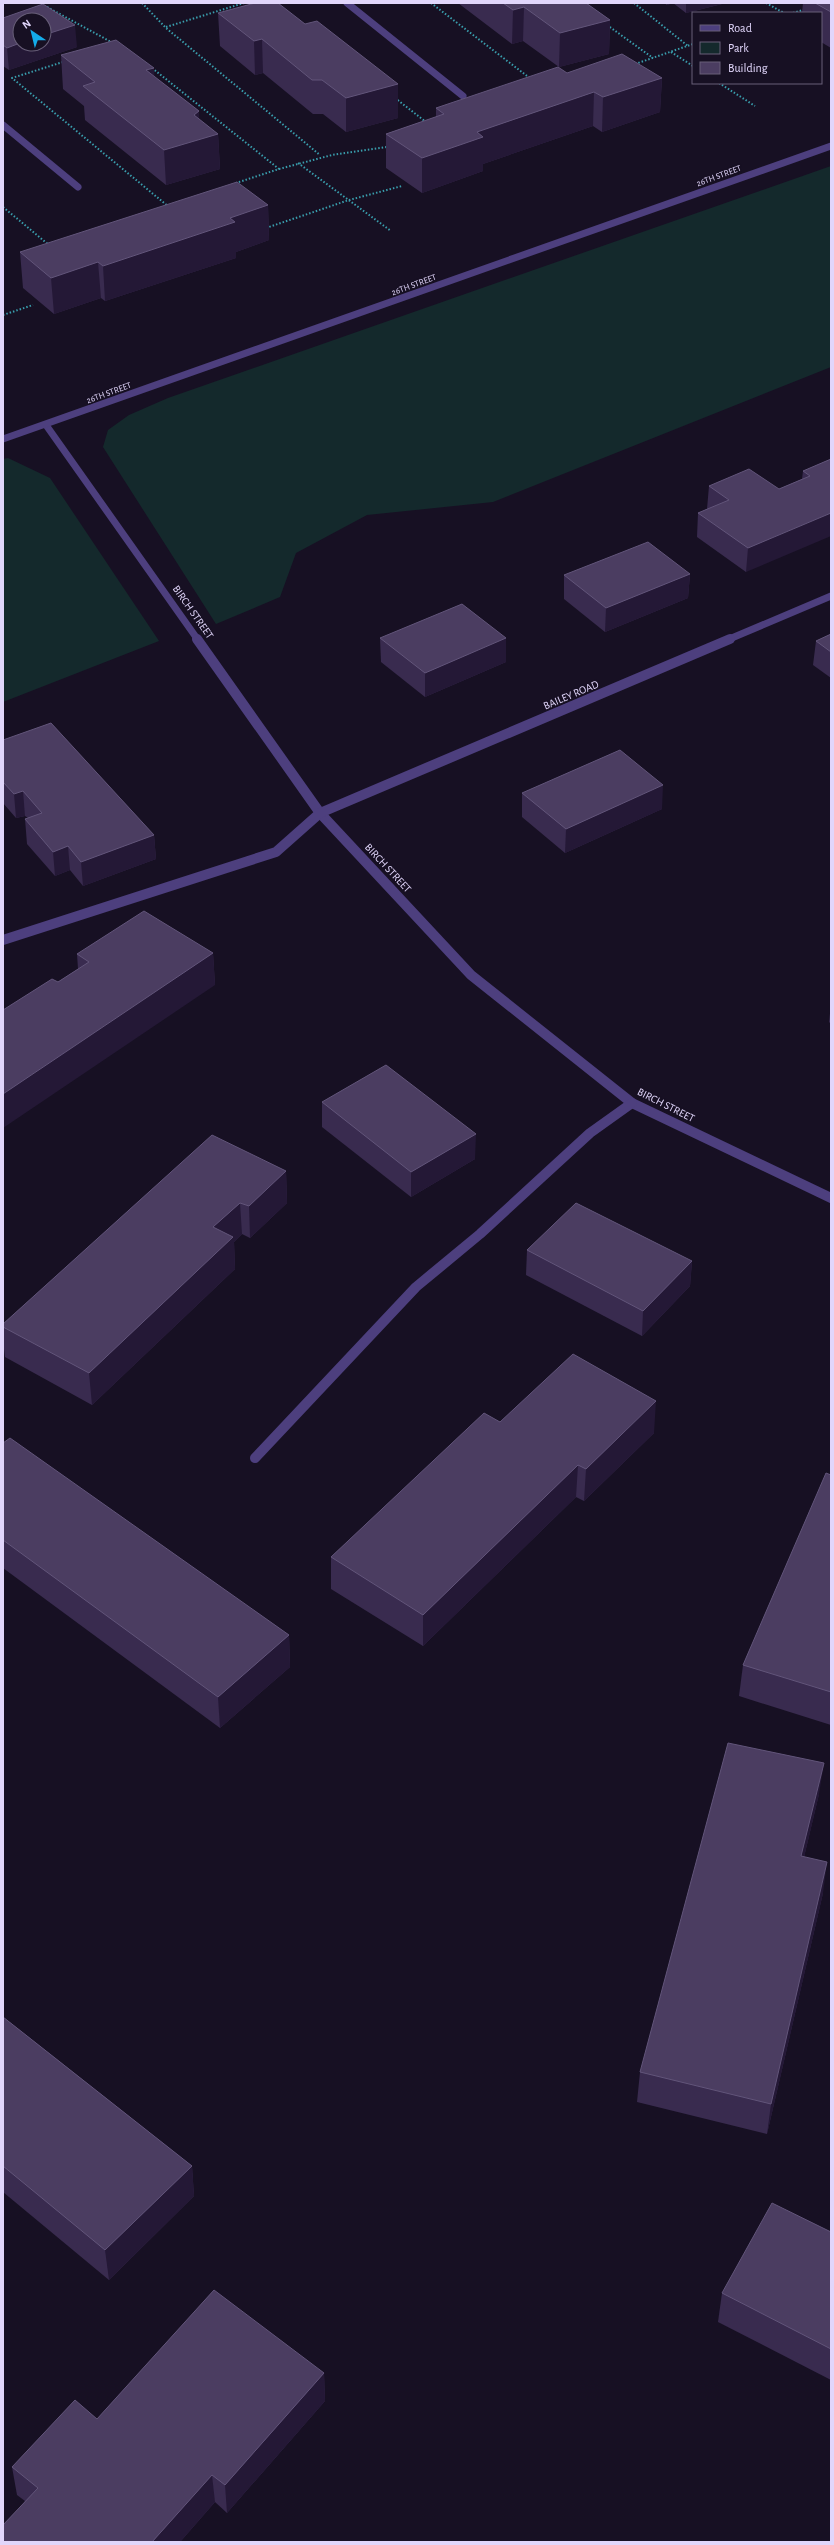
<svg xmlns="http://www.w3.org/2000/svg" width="834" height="2545" font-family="'Alegreya Sans',sans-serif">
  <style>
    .green { fill: #14292c }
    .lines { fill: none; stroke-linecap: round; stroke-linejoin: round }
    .path { stroke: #399dac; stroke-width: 2; stroke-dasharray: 1.5 2; stroke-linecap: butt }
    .minor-far1 { stroke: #4d3f7e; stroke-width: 7 }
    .minor { stroke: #4d3f7e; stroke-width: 10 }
    .wall { fill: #392b4f }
    .shaded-wall { fill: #241836 }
    .building { fill: #4b3d61; stroke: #62557a }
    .labels { text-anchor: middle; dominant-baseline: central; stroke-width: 3; stroke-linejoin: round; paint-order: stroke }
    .far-street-label { font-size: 9px; fill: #e1d6fb; stroke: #171023 }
    .street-label { font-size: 11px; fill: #e1d6fb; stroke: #171023 }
  </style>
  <rect width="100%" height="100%" fill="#171023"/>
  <g class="green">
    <path d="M831 166V367L493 502 367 515 296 553 280 597 216 624 103 447 108 430 129 415 168 398Z"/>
    <path d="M8 458 50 478 159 641 3 702V459Z"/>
  </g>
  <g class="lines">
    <g class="path">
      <path d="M142 3 166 28 320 155"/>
      <path d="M431 3 531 79"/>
      <path d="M634 3 688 46"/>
      <path d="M766 3 784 13"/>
      <path d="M47 7 113 43"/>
      <path d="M793 13 806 9"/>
      <path d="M607 25 653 58"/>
      <path d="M166 27 244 3"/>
      <path d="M671 52 693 66"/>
      <path d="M63 62 12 78 169 207"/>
      <path d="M635 64 693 44"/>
      <path d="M152 68 279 169 236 183"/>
      <path d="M719 83 755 106"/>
      <path d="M395 98 426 122"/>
      <path d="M298 163 391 231"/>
      <path d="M279 169 332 155 387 147"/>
      <path d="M3 207 49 245"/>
      <path d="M266 228 349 200 402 186"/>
      <path d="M3 315 33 305"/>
    </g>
    <g class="minor-far1">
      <path d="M347 3 463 96"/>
      <path d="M3 125 78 187"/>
      <path d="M46 425 198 640"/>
      <path d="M3 439 831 146"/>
      <path d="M727 640 831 596"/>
    </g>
    <g class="minor">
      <path d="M197 639 320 813 471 975 632 1103 831 1198"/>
      <path d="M3 940 276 852 320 813 730 639"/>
      <path d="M255 1458 416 1287 480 1234 590 1133 632 1103"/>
    </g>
  </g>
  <g class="wall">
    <path d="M458 3H586L610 20 609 54 559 67 523 41 512 44Z"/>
    <path d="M664 3H726L686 13 673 3 667 5Z"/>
    <path d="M803 3H831V48L821 42V13H802Z"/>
    <path d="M218 13 305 24 398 84V118L346 132 323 114H313L263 73 255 75 220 46Z"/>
    <path d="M3 18 77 47 9 70 3 66Z"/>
    <path d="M61 55 154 77 199 111V120L218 134 220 169 166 185 85 120 84 106 63 89Z"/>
    <path d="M567 73 662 78 660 112 602 132 593 126 483 164V171L422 193 386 168V134L436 117V108Z"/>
    <path d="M268 205 269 240 236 252V258L105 301 101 298 54 314 23 288 20 252Z"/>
    <path d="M831 459 746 572 697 537 698 513 707 509 709 486 779 489 802 479 803 471Z"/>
    <path d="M690 574 688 598 605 632 564 599V575Z"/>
    <path d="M831 634V678L813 665 816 641Z"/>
    <path d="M380 638 506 662 425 697 381 662Z"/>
    <path d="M3 740 154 835 156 859 83 886 70 870 55 876 27 844 25 819 28 818 25 816 16 818 3 803Z"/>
    <path d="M522 793 662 809 565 853 522 817Z"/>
    <path d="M213 953 215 985 58 982 78 969 77 954Z"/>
    <path d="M831 1005V1024L829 1022Z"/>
    <path d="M322 1102 475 1159 411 1197 322 1127Z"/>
    <path d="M286 1171 287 1203 250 1238 242 1234 234 1242 235 1269 92 1405 5 1357 3 1341V1324Z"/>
    <path d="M527 1250 692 1261 690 1286 642 1336 526 1275Z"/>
    <path d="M500 1422 654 1433 584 1501 576 1497 423 1646 331 1589V1557Z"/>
    <path d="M3 1443 289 1635 290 1667 220 1728 3 1568Z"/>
    <path d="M831 1475V1725L739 1696 743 1665Z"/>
    <path d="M819 1794 804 1857 823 1893 767 2134 637 2102 640 2072Z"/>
    <path d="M3 2017 192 2166 194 2196 109 2280 3 2192Z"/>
    <path d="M831 2232V2380L718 2322 722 2293Z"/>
    <path d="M324 2373 325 2401 227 2513 215 2502 180 2542H3L25 2501 17 2495 12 2467 97 2419Z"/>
  </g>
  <g class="shaded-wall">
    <path d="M667 3H673L667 5Z"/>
    <path d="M686 3H726L686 13Z"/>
    <path d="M524 7 523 41 512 44 513 10Z"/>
    <path d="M610 20 609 54 559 67 560 33Z"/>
    <path d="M75 25 77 47 9 70 7 48 20 43V44H44V35Z"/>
    <path d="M262 39 263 73 255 75 254 41Z"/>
    <path d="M154 68 156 102 146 70Z"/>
    <path d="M662 78 660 112 602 132 603 97Z"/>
    <path d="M398 84V118L346 132V98Z"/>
    <path d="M594 92 593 126 483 164V171L422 193V158L477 132Z"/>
    <path d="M199 111 200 139 218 134 220 169 166 185 164 150 194 115Z"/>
    <path d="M268 205 269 240 236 252V258L105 301 103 266 230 218Z"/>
    <path d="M98 262 101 298 54 314 51 278Z"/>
    <path d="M831 513V536L746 572 748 548Z"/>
    <path d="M690 574 688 598 605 632 606 608Z"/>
    <path d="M506 638V662L425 697V673Z"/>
    <path d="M663 785 662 809 565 853 566 829Z"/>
    <path d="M23 791 25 816 16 818 14 794Z"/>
    <path d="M154 835 156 859 83 886 81 862Z"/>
    <path d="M68 846 70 870 55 876 53 852Z"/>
    <path d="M213 953 215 985 3 1128V1094Z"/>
    <path d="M476 1134 475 1159 411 1197V1172Z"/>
    <path d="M286 1171 287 1203 250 1238 249 1206Z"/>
    <path d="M240 1203 242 1234 234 1242 235 1269 92 1405 89 1373 213 1227Z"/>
    <path d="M692 1261 690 1286 642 1336 643 1311Z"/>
    <path d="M656 1401 654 1433 584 1501 586 1469Z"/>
    <path d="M578 1465 576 1497 423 1646V1615Z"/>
    <path d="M289 1635 290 1667 220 1728 218 1697Z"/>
    <path d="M824 1763 819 1794 797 1887 801 1856Z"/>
    <path d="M827 1862 823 1893 767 2134 771 2104Z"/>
    <path d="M192 2166 194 2196 109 2280 105 2250Z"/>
    <path d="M324 2373 325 2401 227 2513 225 2485Z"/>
    <path d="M212 2475 215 2502 180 2542H152Z"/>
  </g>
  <g class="building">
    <path d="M255 3H278L305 24 317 21 398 84 346 98 322 80H312L262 39 254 41 218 13Z"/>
    <path d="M503 3H586L610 20 560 33 524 7 513 10Z"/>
    <path d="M815 3H831V12Z"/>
    <path d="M43 4 75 25 44 35V20H20V43L7 48 3 45V18Z"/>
    <path d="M116 40 154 68 146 70 199 111 194 115 218 134 164 150 83 86 95 82 61 55Z"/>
    <path d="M622 54 662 78 603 97 594 92 477 132 483 137 422 158 386 134 444 114 436 108 558 67 567 73Z"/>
    <path d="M237 182 268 205 230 218 235 222 103 266 98 262 51 278 20 252Z"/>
    <path d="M831 459V513L748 548 698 513 729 500 709 486 749 469 779 489 810 476 803 471Z"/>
    <path d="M648 542 690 574 606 608 564 575Z"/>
    <path d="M462 604 506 638 425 673 380 638Z"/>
    <path d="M831 634V652L816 641Z"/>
    <path d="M51 723 154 835 81 862 68 846 53 852 25 819 42 813 23 791 14 794 3 782V740Z"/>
    <path d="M620 750 663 785 566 829 522 793Z"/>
    <path d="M144 911 213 953 3 1094V1010L52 979 58 982 89 962 77 954Z"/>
    <path d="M386 1065 476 1134 411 1172 322 1102Z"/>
    <path d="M212 1135 286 1171 249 1206 240 1203 213 1227 233 1237 89 1373 3 1327V1324Z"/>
    <path d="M576 1203 692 1261 643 1311 527 1250Z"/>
    <path d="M573 1354 656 1401 586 1469 578 1465 423 1615 331 1557 484 1413 500 1422Z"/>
    <path d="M10 1438 289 1635 218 1697 3 1540V1443Z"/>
    <path d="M826 1473 831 1475V1692L743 1665Z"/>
    <path d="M728 1743 824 1763 801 1856 827 1862 771 2104 640 2072Z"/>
    <path d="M3 2017 192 2166 105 2250 3 2166Z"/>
    <path d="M772 2203 831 2232V2349L722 2293Z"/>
    <path d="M214 2290 324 2373 225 2485 212 2475 152 2542H3V2525L38 2488 12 2467 75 2400 97 2419Z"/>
  </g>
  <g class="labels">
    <g class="far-street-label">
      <text transform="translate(719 176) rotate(-20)">26TH STREET</text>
      <text transform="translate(414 285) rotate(-20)">26TH STREET</text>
      <text transform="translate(109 393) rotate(-20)">26TH STREET</text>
    </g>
    <g class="street-label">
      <text transform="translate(193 612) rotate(55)">BIRCH STREET</text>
      <text transform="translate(571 695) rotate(-23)">BAILEY ROAD</text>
      <text transform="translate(388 868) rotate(47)">BIRCH STREET</text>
      <text transform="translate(666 1105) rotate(27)">BIRCH STREET</text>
    </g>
  </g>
  <rect width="834" height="2545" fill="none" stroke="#e1d6fb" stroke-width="8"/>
  <rect x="692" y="12" width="130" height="72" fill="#171023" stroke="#685f79"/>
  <rect x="700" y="25" width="20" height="6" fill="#4d3f7e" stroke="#685f79"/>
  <text x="728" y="32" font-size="12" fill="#e1d6fb">Road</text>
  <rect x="700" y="42" width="20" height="12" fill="#14292c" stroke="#685f79"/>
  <text x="728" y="52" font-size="12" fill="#e1d6fb">Park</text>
  <rect x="700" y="62" width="20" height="12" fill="#4b3d61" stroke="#685f79"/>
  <text x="728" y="72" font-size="12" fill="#e1d6fb">Building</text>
  <g transform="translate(32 32) rotate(325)"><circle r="19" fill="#171023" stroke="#685f79"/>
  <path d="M0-3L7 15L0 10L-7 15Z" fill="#14ace9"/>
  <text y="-6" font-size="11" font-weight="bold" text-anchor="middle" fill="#e1d6fb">N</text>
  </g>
</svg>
